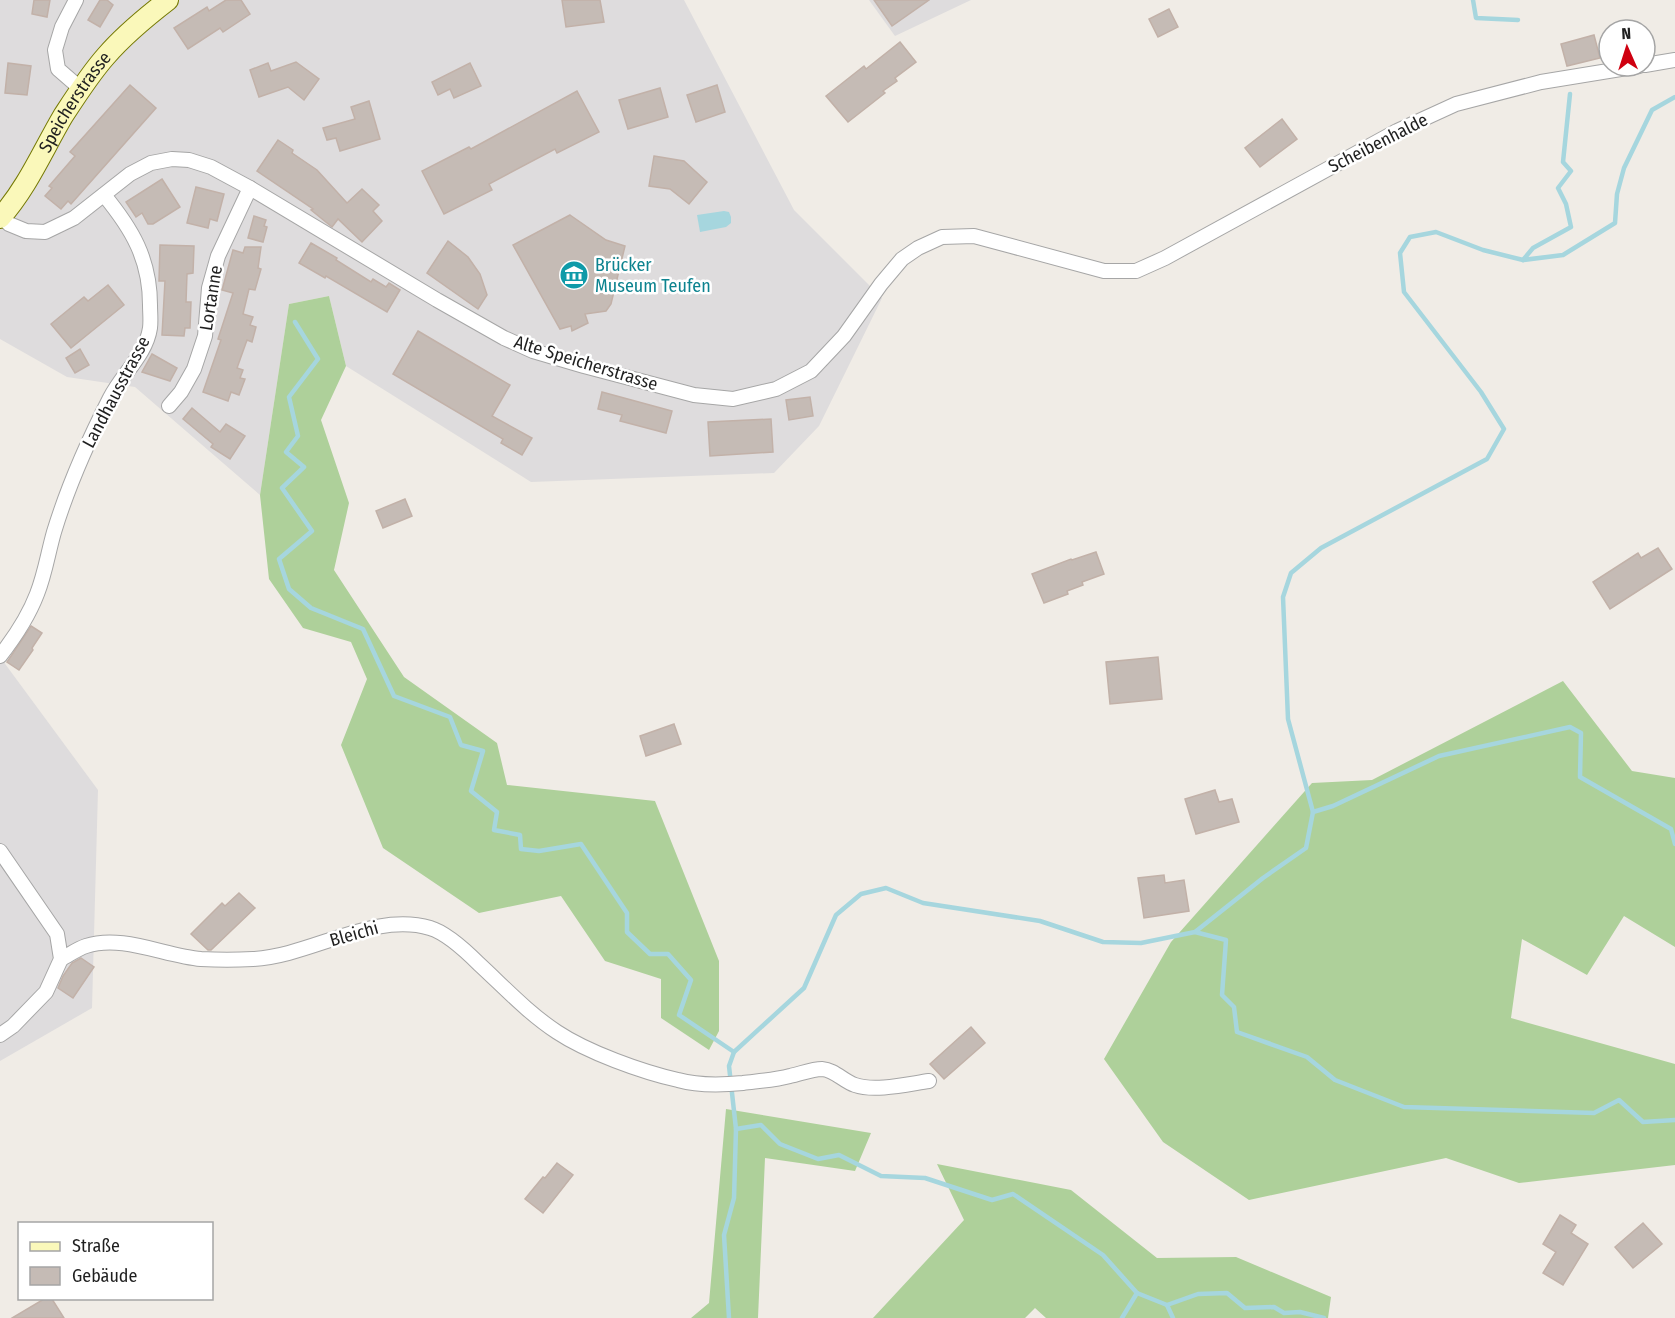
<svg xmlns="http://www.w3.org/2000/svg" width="1675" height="1318" font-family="'Fira Sans Condensed',sans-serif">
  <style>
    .residential { fill: #dedcdd }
    .forest { fill: #aed09a }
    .water { fill: #a6d6de }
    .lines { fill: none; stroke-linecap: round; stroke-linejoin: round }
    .stream { stroke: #a6d6de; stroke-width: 4.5 }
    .building { fill: #c5bbb5; stroke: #c2b1a8; stroke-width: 1.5 }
    .minor-casing { stroke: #a6a6a6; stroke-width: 16 }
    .secondary-casing { stroke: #757904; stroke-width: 22 }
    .minor { stroke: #fff; stroke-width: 14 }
    .secondary { stroke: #faf8ba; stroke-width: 20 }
    .labels { text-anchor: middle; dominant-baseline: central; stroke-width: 5; stroke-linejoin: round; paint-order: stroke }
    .street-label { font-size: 18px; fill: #1f1f1f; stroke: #fff }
    .culture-label { font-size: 18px; fill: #0d838f; stroke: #fff; text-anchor: start }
  </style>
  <rect width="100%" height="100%" fill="#f0ece6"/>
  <g class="residential">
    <path d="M0 0H684L794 210 882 298 819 426 774 473 531 482 346 366 329 296 289 304 260 495 135 387 67 377 0 339Z"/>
    <path d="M869 0H971L895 36Z"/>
    <path d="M0 657 98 790 92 1008 0 1061Z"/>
  </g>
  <g class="forest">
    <path d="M329 296 346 366 321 420 349 503 334 570 404 677 497 743 507 785 655 801 719 961V1031L709 1050 661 1018V979L605 961 561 896 479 913 383 848 341 745 367 679 351 642 303 628 269 579 260 495 289 304Z"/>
    <path d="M1563 681 1632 771 1675 778V947L1624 916 1587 975 1522 939 1511 1018 1675 1064V1165L1519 1183 1446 1158 1249 1200 1163 1142 1104 1059 1171 942 1312 783 1372 780Z"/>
    <path d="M726 1109 871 1133 855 1171 765 1158 758 1318H691L709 1303Z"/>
    <path d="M937 1164 1071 1190 1157 1258 1236 1257 1331 1297 1328 1318H1046L1035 1308 1025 1318H873L964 1220Z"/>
  </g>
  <path class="water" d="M724 211 729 212 731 217V223L726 227 700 232 697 215Z"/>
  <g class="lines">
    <g class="stream">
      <path d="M1473 0 1476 18 1518 20"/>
      <path d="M1523 260 1533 248 1571 227 1566 204 1558 188 1571 171 1563 162 1570 94"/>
      <path d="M295 322 318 359 289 397 298 436 286 452 304 467 282 488 312 531 279 559 289 589 311 608 363 629 394 696 450 717 461 745 483 751 471 791 497 812 494 830 520 835 521 849 539 851 581 844 627 913V932L650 954H668L691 980 679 1015 734 1052"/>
      <path d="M1313 812 1333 806 1439 756 1570 727 1581 733 1580 777 1671 829 1675 844"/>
      <path d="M1195 932 1226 940 1222 995 1234 1007 1237 1032 1307 1057 1335 1080 1404 1107 1594 1113 1619 1100 1643 1122 1675 1120"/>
      <path d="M736 1129 761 1125 780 1144 818 1159 839 1155 881 1176 925 1178 992 1200 1013 1194 1103 1255 1137 1293 1122 1318"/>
      <path d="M1137 1293 1167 1305 1173 1318"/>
      <path d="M1167 1305 1198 1294 1227 1293 1245 1308 1274 1307 1284 1313 1300 1312 1324 1318"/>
      <path d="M729 1318 724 1235 734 1198 736 1129 729 1066 734 1052 804 988 836 915 861 894 886 888 923 903 1040 921 1103 942 1141 943 1195 932 1263 878 1306 848 1313 812 1288 719 1283 597 1291 573 1321 548 1487 459 1504 429 1481 392 1404 292 1400 253 1410 237 1436 232 1483 250 1523 260 1563 255 1615 223 1617 194 1624 168 1652 110 1675 97"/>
    </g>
  </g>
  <g class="building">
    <path d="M34 0H50L47 17 32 14Z"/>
    <path d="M100 0H107L113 5 100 27 88 20Z"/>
    <path d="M226 0H241L250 14 223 32 220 28 188 49 174 28 207 7 209 11Z"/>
    <path d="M562 0H600L604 22 566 27Z"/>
    <path d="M874 0H929L892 26Z"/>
    <path d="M1169 9 1178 27 1158 37 1149 19Z"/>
    <path d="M1594 35 1600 58 1567 66 1561 44Z"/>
    <path d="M900 42 916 62 895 78 897 81 883 91 885 93 848 122 826 96 864 66 866 69Z"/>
    <path d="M296 62 319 79 304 100 288 87 259 97 250 70 268 63 271 71Z"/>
    <path d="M8 63 31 66 27 95 5 93Z"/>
    <path d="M470 63 481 86 454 98 450 89 438 95 432 82Z"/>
    <path d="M130 85 156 108 71 204 68 201 61 209 45 196 52 188 49 186 75 156 70 152Z"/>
    <path d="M717 85 725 112 696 122 687 95Z"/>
    <path d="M660 88 668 117 628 129 619 100Z"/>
    <path d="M577 91 599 132 557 153 555 149 489 184 492 190 444 214 422 171 469 147 471 149Z"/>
    <path d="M369 101 380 139 340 151 336 138 327 140 323 128 355 119 351 107Z"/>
    <path d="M1282 119 1297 139 1260 167 1245 148Z"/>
    <path d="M278 140 293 150 292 153 317 170 347 203 362 189 379 205 373 211 382 221 362 242 338 219 332 227 311 210 313 209 257 171Z"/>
    <path d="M654 156 684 161 707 182 689 204 670 189 649 186Z"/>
    <path d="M162 179 180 207 153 224H148L142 213 136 217 126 202Z"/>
    <path d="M196 187 224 194 217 221 210 219 208 228 187 223Z"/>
    <path d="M570 215 606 240 625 246 611 304 606 311 585 314 588 323 572 331 571 326 560 329 513 245Z"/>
    <path d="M254 216 266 220 264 226 267 227 263 242 248 238Z"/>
    <path d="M448 241 468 257 480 274 487 295 478 309 427 273Z"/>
    <path d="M311 243 337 258 336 260 371 282 373 279 386 287 389 283 400 290 387 312 326 276 325 278 299 263Z"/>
    <path d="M160 245 194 246 193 273 187 274 186 302H191L190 328H185L184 336 162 335 165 281H159Z"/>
    <path d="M245 247H261L258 268 261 269 255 290 249 289 243 314 253 317 250 325 256 327 252 342 247 340 237 368 243 370 240 378 245 379 239 395 231 392 228 401 203 392 221 340 218 339 233 293 222 290 233 250 243 253Z"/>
    <path d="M108 285 124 305 71 348 51 324 84 297 88 301Z"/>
    <path d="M418 331 510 385 492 416 532 438 522 455 501 443 503 439 393 374Z"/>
    <path d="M80 349 89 365 75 373 66 358Z"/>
    <path d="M152 354 177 368 170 381 142 372Z"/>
    <path d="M602 392 672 411 666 433 620 421 622 415 598 409Z"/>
    <path d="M810 397 813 416 789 420 786 400Z"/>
    <path d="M192 408 220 432 226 424 245 436 230 459 211 447 213 444 183 419Z"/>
    <path d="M771 419 773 452 710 456 708 422Z"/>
    <path d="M405 499 412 516 383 528 376 511Z"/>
    <path d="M1658 548 1672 569 1610 609 1593 582 1638 553 1641 558Z"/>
    <path d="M1096 552 1104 574 1082 582 1083 585 1067 591 1068 594 1044 603 1032 574 1071 559 1072 560Z"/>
    <path d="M31 626 42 633 32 648 33 650 19 670 7 662Z"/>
    <path d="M1158 657 1162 699 1110 704 1106 662Z"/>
    <path d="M674 724 681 744 646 756 640 736Z"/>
    <path d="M1215 790 1219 802 1232 799 1239 822 1196 834 1185 799Z"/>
    <path d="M1164 875 1165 883 1184 880 1189 911 1144 918 1138 878Z"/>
    <path d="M239 893 255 908 211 950H208L191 934 222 903 225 906Z"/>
    <path d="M81 958 94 967 73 998 58 988 63 976 72 963Z"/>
    <path d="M971 1027 985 1043 944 1079 930 1064Z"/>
    <path d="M557 1163 573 1175 543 1213 525 1199 543 1177 545 1178Z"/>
    <path d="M1560 1215 1576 1225 1571 1233 1588 1244 1563 1285 1543 1273 1556 1252 1543 1244Z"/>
    <path d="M1643 1223 1662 1244 1633 1268 1615 1247Z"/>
    <path d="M44 1299H52L64 1318H12Z"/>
  </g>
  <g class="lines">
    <g class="minor-casing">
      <g id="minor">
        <path d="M76 0 62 27 55 50 58 69 81 89"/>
        <path d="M1645 65 1675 60"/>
        <path d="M2 217 9 224 26 231 45 232 74 218 130 174 151 163 172 159 189 160 211 167 250 188 437 300 504 338 533 351 584 366 694 395 733 399 776 389 811 371 844 336 881 284 902 259 918 248 942 237 974 236 1104 271H1136L1165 258 1397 131 1456 104 1541 82 1639 66"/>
        <path d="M169 406 181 392 194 369 205 336 209 288 218 256 250 188"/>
        <path d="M0 656C14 638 29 615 37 594 45 574 48 553 54 532 68 486 88 441 110 398 122 374 146 355 150 328 151 321 150 312 150 305 150 259 132 229 104 195"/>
        <path d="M0 851 57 934 61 959 46 992 13 1026 0 1035"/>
        <path d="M61 959C69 955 77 949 86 946 122 934 165 956 201 959 218 960 236 960 253 959 311 956 374 911 430 928 447 933 467 952 479 964 504 987 528 1013 557 1032 587 1052 642 1072 678 1080 699 1086 722 1085 743 1083 759 1081 775 1080 790 1076 800 1074 812 1069 822 1069 835 1070 843 1081 855 1085 875 1092 908 1084 929 1081"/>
      </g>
    </g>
    <g class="secondary-casing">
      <g id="secondary">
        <path id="s1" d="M0 218C27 188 43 150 63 116 76 96 90 74 106 56 124 35 146 17 168 0"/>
      </g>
    </g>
    <use href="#minor" class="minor"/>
    <use href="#secondary" class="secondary"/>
  </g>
  <defs>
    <g id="museum-disc" transform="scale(1.5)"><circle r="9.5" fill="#0f9aa8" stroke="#fff"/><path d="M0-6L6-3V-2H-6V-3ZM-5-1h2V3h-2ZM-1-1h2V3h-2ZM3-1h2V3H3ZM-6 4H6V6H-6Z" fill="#fff"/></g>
  </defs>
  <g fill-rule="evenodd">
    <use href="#museum-disc" x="574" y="275"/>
  </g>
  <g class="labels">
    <g class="street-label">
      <text stroke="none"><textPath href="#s1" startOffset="138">Speicherstrasse</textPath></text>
      <text transform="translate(1378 143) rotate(-27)">Scheibenhalde</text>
      <text transform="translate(211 298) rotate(-81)">Lortanne</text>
      <text transform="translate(586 363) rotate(17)">Alte Speicherstrasse</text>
      <text transform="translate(116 392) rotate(-62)">Landhausstrasse</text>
      <text transform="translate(354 934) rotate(-16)">Bleichi</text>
    </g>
    <g class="culture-label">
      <text x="595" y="265">Brücker<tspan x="595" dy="21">Museum Teufen</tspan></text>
    </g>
  </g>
  <rect x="18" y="1222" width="195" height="78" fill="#ffffff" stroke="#a5a5a5" stroke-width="1.5"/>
  <rect x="30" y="1242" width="30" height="9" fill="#faf8ba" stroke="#a5a5a5" stroke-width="1.5"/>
  <text x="72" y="1252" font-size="18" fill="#1f1f1f">Straße</text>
  <rect x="30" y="1267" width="30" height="18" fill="#c5bbb5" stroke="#a5a5a5" stroke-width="1.5"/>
  <text x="72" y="1282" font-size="18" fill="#1f1f1f">Gebäude</text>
  <g transform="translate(1627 48) rotate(357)"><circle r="28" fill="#ffffff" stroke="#a5a5a5" stroke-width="1.5"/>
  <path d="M0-4.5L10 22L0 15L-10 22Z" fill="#cf0010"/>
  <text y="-9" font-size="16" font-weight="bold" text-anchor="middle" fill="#1f1f1f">N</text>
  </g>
</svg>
